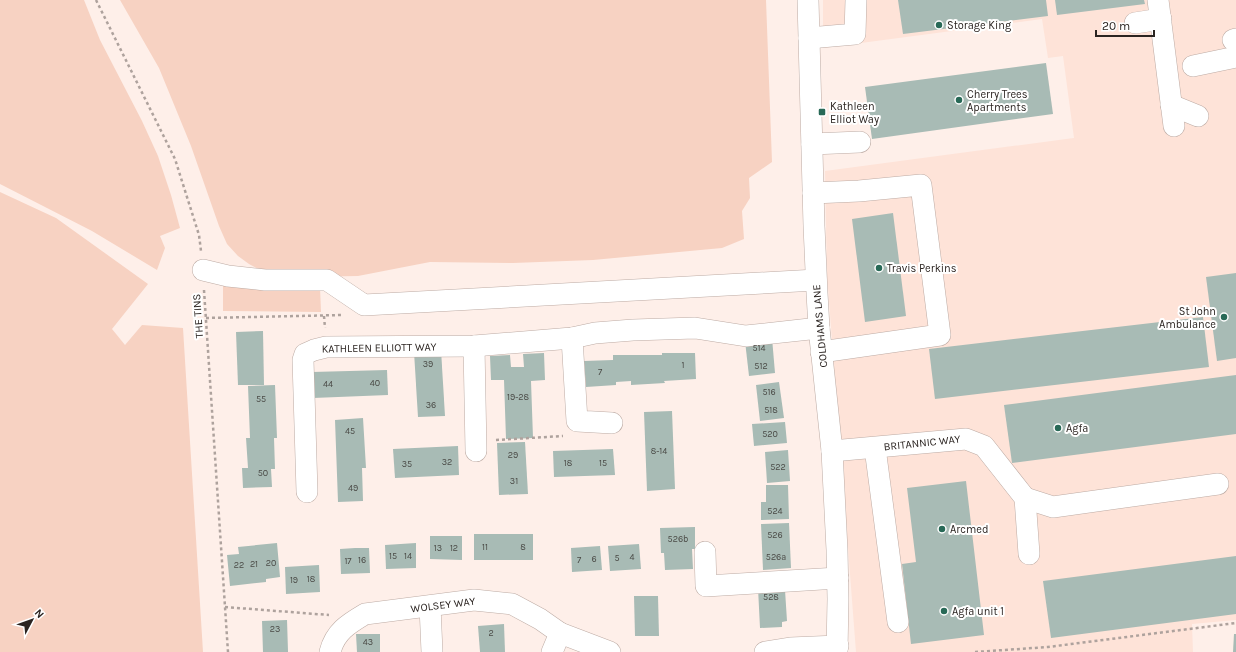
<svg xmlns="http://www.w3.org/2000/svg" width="1236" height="652" font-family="Karla,sans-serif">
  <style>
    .built { fill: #fee3d8 }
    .green { fill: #f7d2c2 }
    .building { fill: #a8bbb5 }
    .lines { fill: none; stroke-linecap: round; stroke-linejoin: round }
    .minor-casing { stroke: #bdaba4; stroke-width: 22 }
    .path { stroke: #aea29d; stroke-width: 2.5; stroke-dasharray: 3 3; stroke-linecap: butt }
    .minor { stroke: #fff; stroke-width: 21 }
    .poi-dot { fill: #286957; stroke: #fff; stroke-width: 1.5 }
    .labels { text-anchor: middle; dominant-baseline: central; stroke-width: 4; stroke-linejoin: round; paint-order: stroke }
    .number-label { font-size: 9px; fill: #4a4a46 }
    .poi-label { font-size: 11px; fill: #2b2421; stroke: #fff; text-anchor: start }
    .street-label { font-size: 11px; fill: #2b2421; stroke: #fff }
  </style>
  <rect width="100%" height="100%" fill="#feefe9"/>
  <path class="built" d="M823 0H1236V620L1192 624 1193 652H856L827 275 825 171 1081 137 1074 138 1063 56 1048 58 1042 19 823 48Z"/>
  <g class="green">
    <path d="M0 0H84L100 40 142 121 158 156 171 195 180 228 160 236 165 248 157 270 92 231 0 184Z"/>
    <path d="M120 0H766L772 162 749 178 750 198 742 211 744 239 722 248 593 260 513 263 430 262 358 276 300 277 268 274 249 264 238 256 227 244 219 226 191 146 159 68Z"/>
    <path d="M0 192 56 218 148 284 112 329 125 345 142 325 183 328 203 652H0Z"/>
    <path d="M223 284 320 287 321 312 223 311Z"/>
  </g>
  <g class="building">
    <path d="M898 0H1046L1048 16 903 34Z"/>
    <path d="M1055 0H1144L1145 4 1057 15Z"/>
    <path d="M1046 63 1053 114 872 139 865 87Z"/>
    <path d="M893 213 906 316 865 322 852 219Z"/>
    <path d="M1236 273V358L1217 361 1206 277Z"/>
    <path d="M1203 317 1209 367 935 399 929 349Z"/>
    <path d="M263 331 264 385H238L236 332Z"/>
    <path d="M772 338 775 373 749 376 745 341Z"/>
    <path d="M441 350 445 416 418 417 414 352Z"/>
    <path d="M544 353 545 380 531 381 533 438 506 439 504 380H491L490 356 510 355 511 367H524L523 354Z"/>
    <path d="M662 353H695L696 379 664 381 665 383 631 385V381L616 382V385L586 387 584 361 613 360V355H662Z"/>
    <path d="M387 370 388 395 313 398 312 372Z"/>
    <path d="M1236 375V434L1012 463 1004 405Z"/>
    <path d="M779 382 784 418 760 421 756 385Z"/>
    <path d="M275 385 277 438H274L275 469H271L272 487 243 488 242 468H248L246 438H250L248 386Z"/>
    <path d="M672 411 675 489 647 491 644 412Z"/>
    <path d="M363 418 366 468H362L363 501 338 502 335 420Z"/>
    <path d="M785 422 787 443 754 446 752 424Z"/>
    <path d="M525 442 528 494 499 495 497 443Z"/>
    <path d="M458 446 459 475 395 478 393 449Z"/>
    <path d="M613 449 615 475 554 477 553 451Z"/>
    <path d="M788 450 790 481 767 483 765 452Z"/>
    <path d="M966 481 984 635 911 644 902 564 916 562 907 488Z"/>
    <path d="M766 485H788L789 519 761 520V502H766Z"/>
    <path d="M789 523 791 568 763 570 761 524Z"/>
    <path d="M695 527V549H692L693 569 665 570 664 553H661L660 528Z"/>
    <rect x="474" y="534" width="59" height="26"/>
    <path d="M430 536H462V560L430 559Z"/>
    <path d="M277 543 280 577 266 579V582L230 586 227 555 239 554 238 547Z"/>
    <path d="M416 543V568L386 569 385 545Z"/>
    <path d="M639 544 641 569 610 571 608 546Z"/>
    <path d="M600 546 602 570 572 572 571 548Z"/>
    <path d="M355 548H369L370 573 341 574 340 549Z"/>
    <path d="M1236 556V614L1051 638 1043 581Z"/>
    <path d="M319 565 320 592 286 594 285 567Z"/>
    <path d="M758 588 785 590 787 621 782 622V627L760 628Z"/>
    <path d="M634 596H658L659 636H635Z"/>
    <path d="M287 620 288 652H263L262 621Z"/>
    <path d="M504 624 505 652H480L478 626Z"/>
    <path d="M356 634H380V652H357Z"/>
    <path d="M1234 634H1236V652H1233Z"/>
  </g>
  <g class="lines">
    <g class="minor-casing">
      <g id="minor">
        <path d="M808 0 814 226 817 293 819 328 832 451 837 550 838 599 837 652"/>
        <path d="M1158 0 1174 126"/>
        <path d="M1135 23 1161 19"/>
        <path d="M809 38 855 34 856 0"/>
        <path d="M1233 40 1236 39"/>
        <path d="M1193 66 1236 57"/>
        <path d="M1171 105 1198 116"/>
        <path d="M812 144 860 142"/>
        <path d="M813 193 859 191 921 185 940 335 821 352"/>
        <path d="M203 270 228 276 265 280H327L364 305 816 280"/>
        <path d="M572 338 577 421 612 423"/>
        <path d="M474 346 476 451"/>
        <path d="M875 448 898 622"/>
        <path d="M832 451 966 439 984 446 1025 498 1029 554"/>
        <path d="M307 492 303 360 305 354 314 350 326 347 474 346 572 338 595 333 633 330 695 328 746 336 819 328"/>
        <path d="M1025 498 1053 507 1218 484"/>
        <path d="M705 552 706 586 838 578"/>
        <path d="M430 606 432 652"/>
        <path d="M330 652C335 632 348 624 365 614L474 600 512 604 540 619 560 633 610 652"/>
        <path d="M552 652 560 633"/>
        <path d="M765 652 790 648 838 646"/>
      </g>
    </g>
    <g class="path">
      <path d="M96 0 175 159 199 235 201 251"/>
      <path d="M204 290 228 652"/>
      <path d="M324 316 325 328"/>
      <path d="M206 318 343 315"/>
      <path d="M496 440 563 436"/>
      <path d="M225 607 329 615"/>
      <path d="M975 652 1048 647 1236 623"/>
    </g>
    <use href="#minor" class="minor"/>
  </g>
  <g class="poi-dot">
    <circle cx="939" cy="25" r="4"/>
    <circle cx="959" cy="100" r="4"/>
    <rect x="818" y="108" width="8" height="8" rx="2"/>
    <circle cx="879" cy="268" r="4"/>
    <circle cx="1224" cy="317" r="4"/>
    <circle cx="1058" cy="428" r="4"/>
    <circle cx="942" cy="529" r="4"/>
    <circle cx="944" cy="611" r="4"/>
  </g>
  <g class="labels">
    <g class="number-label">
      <text x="759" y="348">514</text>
      <text x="428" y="364">39</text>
      <text x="683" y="365">1</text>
      <text x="761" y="366">512</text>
      <text x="600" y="372">7</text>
      <text x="375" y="383">40</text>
      <text x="328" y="384">44</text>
      <text x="769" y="392">516</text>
      <text x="518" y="397">19-28</text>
      <text x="261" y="399">55</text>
      <text x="431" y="405">36</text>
      <text x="771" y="410">518</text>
      <text x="350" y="431">45</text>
      <text x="770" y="434">520</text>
      <text x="659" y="451">8-14</text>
      <text x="513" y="455">29</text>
      <text x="447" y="462">32</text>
      <text x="568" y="463">18</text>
      <text x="603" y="463">15</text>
      <text x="407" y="464">35</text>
      <text x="778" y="467">522</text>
      <text x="263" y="473">50</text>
      <text x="514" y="481">31</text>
      <text x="353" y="488">49</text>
      <text x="775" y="511">524</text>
      <text x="775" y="535">526</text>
      <text x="678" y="539">526b</text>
      <text x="485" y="547">11</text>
      <text x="523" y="547">8</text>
      <text x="438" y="548">13</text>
      <text x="454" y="548">12</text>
      <text x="393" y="556">15</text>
      <text x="408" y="556">14</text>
      <text x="632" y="557">4</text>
      <text x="776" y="557">526a</text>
      <text x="617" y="558">5</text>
      <text x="594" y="559">6</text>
      <text x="362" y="560">16</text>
      <text x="579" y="560">7</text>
      <text x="348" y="561">17</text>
      <text x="271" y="563">20</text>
      <text x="254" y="564">21</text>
      <text x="239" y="565">22</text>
      <text x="311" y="579">18</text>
      <text x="294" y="580">19</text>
      <text x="771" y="597">528</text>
      <text x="275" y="629">23</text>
      <text x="491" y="633">2</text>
      <text x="368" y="642">43</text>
    </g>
    <g class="poi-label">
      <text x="947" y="25">Storage King</text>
      <text x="967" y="94">Cherry Trees<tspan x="967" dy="13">Apartments</tspan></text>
      <text x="830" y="106">Kathleen<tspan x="830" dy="13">Elliot Way</tspan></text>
      <text x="887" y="268">Travis Perkins</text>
      <text x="1216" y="311" text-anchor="end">St John<tspan x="1216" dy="13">Ambulance</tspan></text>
      <text x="1066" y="428">Agfa</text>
      <text x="950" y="529">Arcmed</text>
      <text x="952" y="611">Agfa unit 1</text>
    </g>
    <g class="street-label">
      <text transform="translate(198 316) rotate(-94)">THE TINS</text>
      <text transform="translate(820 326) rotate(-95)">COLDHAMS LANE</text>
      <text transform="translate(379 348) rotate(-1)">KATHLEEN ELLIOTT WAY</text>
      <text transform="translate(922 443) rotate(-6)">BRITANNIC WAY</text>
      <text transform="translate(443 605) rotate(-7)">WOLSEY WAY</text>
    </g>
  </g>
  <g transform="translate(32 620) rotate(49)" stroke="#ffffff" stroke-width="3" paint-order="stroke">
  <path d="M0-3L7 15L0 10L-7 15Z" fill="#2b2421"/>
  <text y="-6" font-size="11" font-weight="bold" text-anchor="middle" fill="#2b2421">N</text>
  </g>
  <path d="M1096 30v6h58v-6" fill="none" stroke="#2b2421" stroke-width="2"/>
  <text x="1102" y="30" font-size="12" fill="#2b2421" stroke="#ffffff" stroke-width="3" paint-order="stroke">20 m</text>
</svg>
